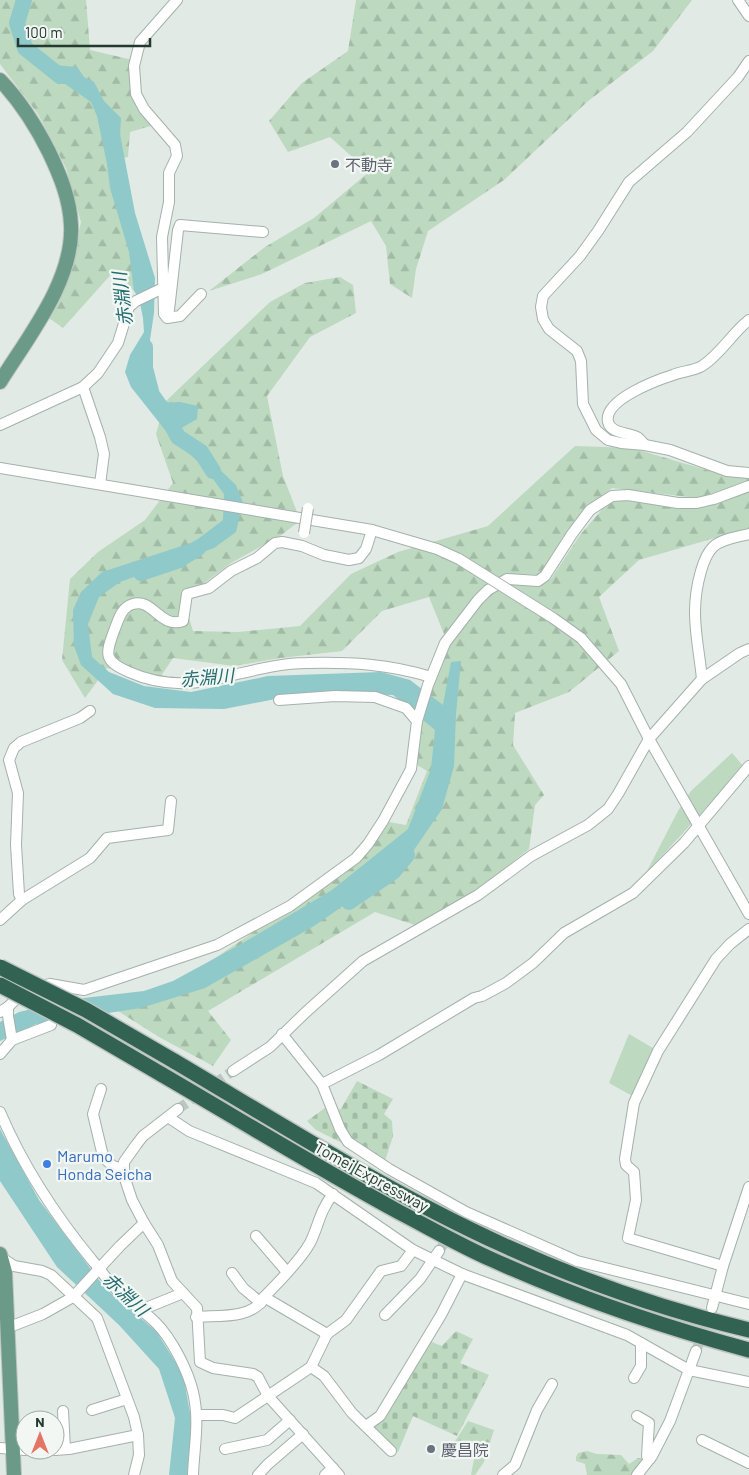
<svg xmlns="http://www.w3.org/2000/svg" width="749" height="1475" font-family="Barlow,'Noto Sans JP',sans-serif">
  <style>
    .green { fill: #bdd9c0 }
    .forest { fill: url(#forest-firs) }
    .cemetery { fill: url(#cemetery-stones) }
    .water { fill: #8fc9ca }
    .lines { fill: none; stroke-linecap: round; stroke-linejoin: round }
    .river { stroke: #8fc9ca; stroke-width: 16 }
    .minor-tunnel { stroke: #bbc7c1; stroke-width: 10; stroke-dasharray: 10 5; stroke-linecap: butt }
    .minor-casing { stroke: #a5b1ab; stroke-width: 12 }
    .major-casing { stroke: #bdc4c1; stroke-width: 16 }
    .highway-casing { stroke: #bdc4c1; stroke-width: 18 }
    .minor { stroke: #fff; stroke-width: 10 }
    .major { stroke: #6b9b88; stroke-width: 14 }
    .highway { stroke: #326252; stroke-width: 15 }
    .minor-bridge-casing { stroke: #a5b1ab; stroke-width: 12; stroke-linecap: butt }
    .highway-bridge-casing { stroke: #bdc4c1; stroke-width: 18; stroke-linecap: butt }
    .minor-bridge { stroke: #fff; stroke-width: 10 }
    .highway-bridge { stroke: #326252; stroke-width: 15 }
    .worship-dot { fill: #6b7280; stroke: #f2f7f4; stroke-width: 2 }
    .shop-dot { fill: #3f7fe0; stroke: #f2f7f4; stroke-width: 2 }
    .labels { text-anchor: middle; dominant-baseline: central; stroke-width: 4.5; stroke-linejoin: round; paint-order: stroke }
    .worship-label { font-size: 16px; fill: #5b616d; stroke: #f2f7f4; text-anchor: start }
    .shop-label { font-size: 16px; fill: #366cbe; stroke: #f2f7f4; text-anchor: start }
    .street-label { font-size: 16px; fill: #243930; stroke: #f2f7f4 }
    .water-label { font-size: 18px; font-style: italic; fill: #246c6f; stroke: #f2f7f4 }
  </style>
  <defs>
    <pattern id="forest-firs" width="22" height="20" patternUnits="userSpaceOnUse" patternTransform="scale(1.25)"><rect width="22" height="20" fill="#bdd9c0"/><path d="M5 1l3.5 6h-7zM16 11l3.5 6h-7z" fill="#a2bba5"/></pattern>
    <pattern id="cemetery-stones" width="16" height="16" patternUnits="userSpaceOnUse" patternTransform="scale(1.25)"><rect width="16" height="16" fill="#bdd9c0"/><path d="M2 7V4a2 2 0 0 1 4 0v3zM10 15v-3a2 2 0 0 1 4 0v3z" fill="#a2bba5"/></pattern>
  </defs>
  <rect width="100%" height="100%" fill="#e1eae5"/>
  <g class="green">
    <path d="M732 753 744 767 646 873 678 811 691 791Z"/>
    <path d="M629 1034 658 1051 636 1098 609 1083Z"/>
  </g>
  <g class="forest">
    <path d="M0 0H86L90 50 133 60 135 89 154 125 130 132 128 157 110 160 124 220 138 224 154 283 134 291 115 270 63 328 49 318 69 276 81 222 66 168 38 114 0 64Z"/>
    <path d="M356 0H692L653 51 587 102 504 180 428 231 416 269 412 298 390 284 386 246 371 221 262 274 209 291 265 247 314 218 369 172 330 137 288 152 269 121 302 83 348 51Z"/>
    <path d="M340 277 353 285 356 313 310 337 267 396 283 476 299 517 297 523 280 536 231 563 203 584 181 591 193 631 238 632 300 626 351 574 398 552 488 526 575 446 632 448 727 476H749V482L697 498 612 488 583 511 541 575 508 574 486 585 444 634 429 597 382 611 342 651 280 658 234 666 173 658 159 679 107 668 85 698 62 660 70 579 98 552 145 520 173 483 156 434 165 402 270 302 305 283Z"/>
    <path d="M749 491V528L639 560 599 597 619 651 569 692 515 713 513 745 544 795 535 805 529 849 463 901 415 925 375 912 208 1011 231 1040 213 1066 159 1037 118 1011 156 998 261 927 356 858 383 821 406 825 427 771 414 763 426 699 450 644 469 618 497 587 507 583 539 586 551 579 580 535 605 506 616 500 696 506Z"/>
    <path d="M468 1421 494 1430 484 1462 475 1475H471L474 1459 472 1452 454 1443Z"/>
    <path d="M587 1451 597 1454 621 1455 629 1464 638 1458 645 1459 635 1475H587L585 1464 576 1461V1457L578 1453Z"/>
  </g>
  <g class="cemetery">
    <path d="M357 1081 393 1099 384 1114 392 1121 393 1136 384 1164 316 1130 307 1121 325 1108 332 1117 342 1107Z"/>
    <path d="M456 1331 473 1339 460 1363 489 1375 457 1436 413 1416 398 1452 370 1426 429 1341 442 1346Z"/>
  </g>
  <g class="water">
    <path d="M43 64 77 67 84 77 94 82 104 101 121 118 120 134 135 213 155 278 154 313 144 380 153 403 180 402 198 406 197 419 178 430 236 485 243 503 236 532 214 548 120 582 99 597 88 624 92 657 109 672 144 686 191 692 268 676 381 672 410 680 443 705 451 662 461 661 456 714 454 766 442 809 405 863 314 926 205 988 141 1008 36 1024 0 1041V1022L19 1012 75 999 144 991 173 981 243 943 332 890 408 829 431 769 435 730 393 695 311 692 224 709 155 708 113 694 81 665 74 646 73 610 81 592 102 572 194 542 223 520 224 494 205 468 169 435 131 387 125 372 130 355 144 332 143 318 139 298 134 291 129 252 110 188 107 164 97 116 91 102 45 70Z"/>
    <path d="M0 1129 39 1200 105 1288 156 1331 183 1374 192 1424 187 1475H169L175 1418 159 1369 119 1325 57 1267 0 1181Z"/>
  </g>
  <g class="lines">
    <g class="river">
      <path d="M24 0 17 23 25 48 60 76"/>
      <path d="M145 347V368L152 395 167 416 178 437 201 452 213 471"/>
      <path d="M141 573 180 560C185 555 192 553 198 548"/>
      <path d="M349 902 393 872 407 855"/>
    </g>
    <g class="minor-tunnel">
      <path d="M178 1109 233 1071"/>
      <path d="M439 1251 461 1219"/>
      <path d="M696 1351 710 1314"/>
    </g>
    <g class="minor-casing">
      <g id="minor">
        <path d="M177 0 140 42 134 66 136 94 144 109 175 145 177 156 169 173V202L162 237 164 314 167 318 180 316 201 294"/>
        <path d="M738 0 749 16"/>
        <path d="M749 61 738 77 687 132 629 182 598 231 580 256 543 296 541 307 543 319 549 329 577 351 581 361 583 404 596 430 608 440 621 443 645 445 670 450 727 471 749 473"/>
        <path d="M169 310 178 230 180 225 263 232"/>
        <path d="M83 387 100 437 104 454 100 484"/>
        <path d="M0 425 83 387 98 373 118 343 129 307 136 301 163 288"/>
        <path d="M645 445C643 443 640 439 637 437 628 432 611 434 608 422 603 400 657 380 673 375 682 371 694 371 702 366 721 354 732 333 749 320"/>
        <path d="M0 468 372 530 437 549 459 559"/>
        <path d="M372 530 366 549 359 558 349 560 324 555 302 546 282 542 275 543 257 558 231 571 209 588 187 594 183 621C160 629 153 598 133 604 121 607 118 621 114 631 105 655 104 661 129 672 147 680 168 684 188 683 202 683 216 679 229 676 255 670 281 663 307 663 351 662 389 664 431 677"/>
        <path d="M581 638 621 684 649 739 749 914"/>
        <path d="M702 679C698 639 689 612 701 571 703 564 707 553 713 547 721 539 738 537 749 534"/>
        <path d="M417 721 428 685 445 643 478 600 488 590 507 579 538 581 545 576 572 534 590 510 612 496 628 495 678 503H697L714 499 749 486"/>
        <path d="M22 900 19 894 16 845 18 793 9 760 14 748 21 742 80 718 90 711"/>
        <path d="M0 920 22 900 90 858 107 838 168 830 171 801"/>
        <path d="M8 1007V1016L12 1040"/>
        <path d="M0 1012 8 1007 26 989 50 984 84 990 217 945 290 906 356 858 368 844 383 821 411 769 417 721 406 708 375 697 335 696 279 700"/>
        <path d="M282 1034 322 1084 340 1129 348 1142 389 1169 466 1212 577 1261 749 1304"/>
        <path d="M0 1054 12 1040 51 1025"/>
        <path d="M233 1071 270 1047 306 1012 363 961 478 895 531 856 588 825 608 809 618 794 649 739 702 679 740 653 749 649"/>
        <path d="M322 1084 379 1055 474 998 482 996 506 983 533 963 564 933 633 893 684 843 749 766"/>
        <path d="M101 1089 93 1114 102 1152 106 1160 113 1166 124 1169"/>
        <path d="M178 1109 143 1136 136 1145 124 1162V1176L132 1200 144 1223 158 1245 172 1281 197 1308 200 1362 213 1368 253 1374 258 1377 268 1396 339 1475"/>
        <path d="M0 1112C23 1166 55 1215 92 1260 100 1269 107 1280 116 1289 128 1301 144 1311 156 1323 172 1339 188 1371 193 1392 200 1421 194 1447 193 1475"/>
        <path d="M168 1117 189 1131 316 1183 413 1250 462 1274 627 1335 689 1370 749 1382"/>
        <path d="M256 1236 287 1272"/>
        <path d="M2 1258 14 1266 42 1271 51 1275 97 1318 134 1417 138 1435 139 1455 134 1475"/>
        <path d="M723 1266 628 1238 636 1200 634 1172 626 1165 625 1159 634 1103 658 1051 716 959 730 944 749 929"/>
        <path d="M232 1273 243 1288 261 1303"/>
        <path d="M264 1297 327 1334"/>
        <path d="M712 1308 723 1266 749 1187"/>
        <path d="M141 1310 183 1293"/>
        <path d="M385 1315 420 1279 439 1251"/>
        <path d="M196 1317C217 1315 253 1320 264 1297 277 1284 301 1259 310 1243 319 1225 319 1212 333 1194"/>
        <path d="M7 1328 43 1314 73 1297 120 1246 144 1223"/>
        <path d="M311 1367 324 1376 352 1413 391 1451"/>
        <path d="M634 1378 641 1366V1343"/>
        <path d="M92 1410 127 1399"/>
        <path d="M63 1411 65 1449"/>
        <path d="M198 1415H223L235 1418 311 1367 327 1334 346 1320 381 1271 401 1266 413 1250"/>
        <path d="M637 1416 649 1423 647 1456 650 1459"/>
        <path d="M366 1426 380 1416 441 1315 462 1274"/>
        <path d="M702 1440 749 1463"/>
        <path d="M0 1448 25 1450"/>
        <path d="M225 1449 267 1440 290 1420"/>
        <path d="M55 1450 69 1449 138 1435"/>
        <path d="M258 1475 267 1465 303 1434"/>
        <path d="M325 1475 333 1468"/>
        <path d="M503 1475 515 1465 537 1410 552 1384"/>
        <path d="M637 1475 652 1456 670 1421 696 1351"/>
      </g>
    </g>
    <g class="major-casing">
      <g id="major">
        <path d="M0 80C21 102 36 126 49 152 60 175 70 199 71 225 74 280 28 337 0 382"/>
        <path d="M0 1254 5 1272 14 1475"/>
      </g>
    </g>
    <g class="highway-casing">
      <g id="highway">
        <path d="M174 1061C282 1125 389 1193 503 1245 582 1281 665 1310 749 1330"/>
        <path d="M161 1074C240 1120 318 1168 399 1212 430 1228 461 1246 493 1260 577 1298 660 1326 749 1350"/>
      </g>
    </g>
    <use href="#minor" class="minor"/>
    <use href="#major" class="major"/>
    <use href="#highway" class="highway"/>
    <g class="minor-bridge-casing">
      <g id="minor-bridge">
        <path d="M304 533 308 508"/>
        <path d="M459 559 553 618 581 638"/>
      </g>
    </g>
    <g class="highway-bridge-casing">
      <g id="highway-bridge">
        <path d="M0 967 86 1010 174 1061"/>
        <path d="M0 985 77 1025 161 1074"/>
      </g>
    </g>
    <use href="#minor-bridge" class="minor-bridge"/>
    <use href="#highway-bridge" class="highway-bridge"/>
  </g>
  <g class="worship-dot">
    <circle cx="335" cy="164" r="5"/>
    <circle cx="431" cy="1449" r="5"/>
  </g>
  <circle class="shop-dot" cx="47" cy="1164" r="5"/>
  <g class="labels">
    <g class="worship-label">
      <text x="345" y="164">不動寺</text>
      <text x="441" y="1449">慶昌院</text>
    </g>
    <g class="shop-label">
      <text x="57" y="1155">Marumo<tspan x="57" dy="18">Honda Seicha</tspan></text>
    </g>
    <g class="street-label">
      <text transform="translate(372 1176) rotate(29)">Tomei Expressway</text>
    </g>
    <g class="water-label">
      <text transform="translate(122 299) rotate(-97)">赤淵川</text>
      <text transform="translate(207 677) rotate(-5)">赤淵川</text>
      <text transform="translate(126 1294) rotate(43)">赤淵川</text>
    </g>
  </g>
  <g transform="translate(40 1435)"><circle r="24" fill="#f2f7f4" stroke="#a0aba6"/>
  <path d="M0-4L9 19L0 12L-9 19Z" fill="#e37567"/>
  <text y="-8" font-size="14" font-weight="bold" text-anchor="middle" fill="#243930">N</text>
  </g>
  <path d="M18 38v8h132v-8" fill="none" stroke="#243930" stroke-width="2.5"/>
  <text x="25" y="38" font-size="15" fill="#243930" stroke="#f2f7f4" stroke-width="4" paint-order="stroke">100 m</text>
</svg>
